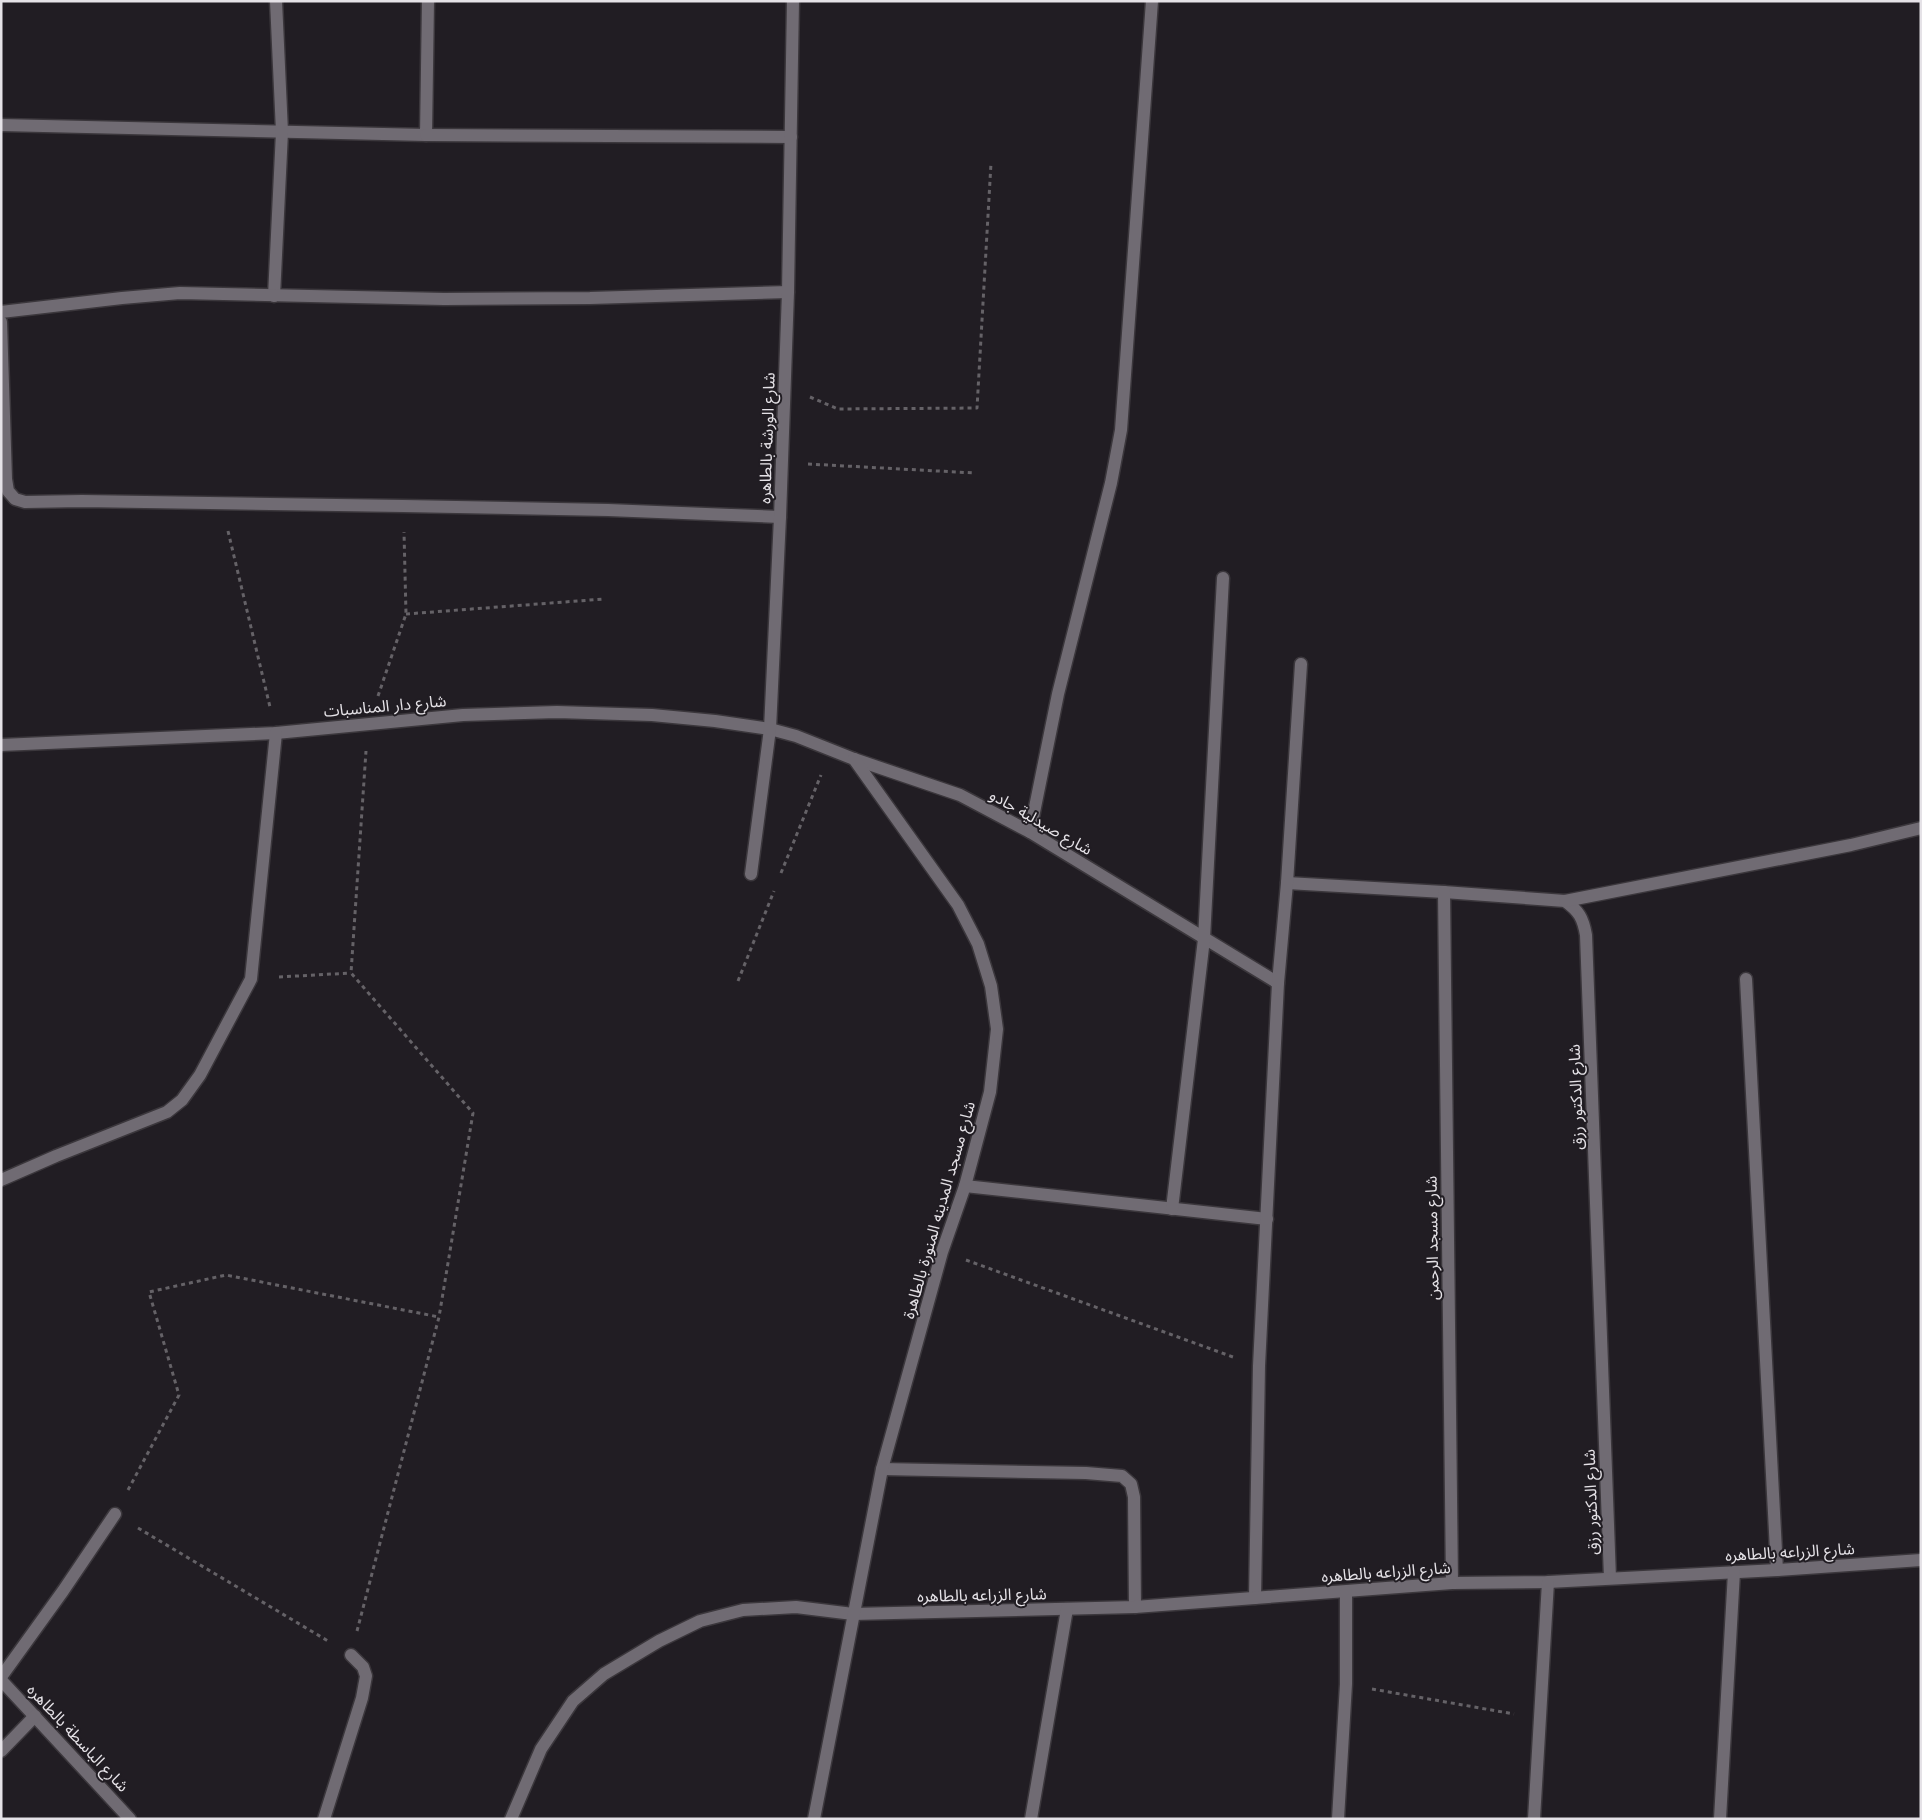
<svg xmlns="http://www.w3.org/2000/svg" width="1922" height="1820" font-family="Poppins,'Noto Sans Arabic',sans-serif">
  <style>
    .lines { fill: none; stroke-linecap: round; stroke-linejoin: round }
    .minor-casing { stroke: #3b373c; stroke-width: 15 }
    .path { stroke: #656267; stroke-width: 3; stroke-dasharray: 4 4; stroke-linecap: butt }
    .minor { stroke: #706b73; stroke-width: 12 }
    .labels { text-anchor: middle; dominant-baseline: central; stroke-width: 4; stroke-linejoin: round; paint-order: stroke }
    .street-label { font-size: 16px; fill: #e5e2e7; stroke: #211d23 }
  </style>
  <rect width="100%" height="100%" fill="#211d23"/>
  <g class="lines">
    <g class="minor-casing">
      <g id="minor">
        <path d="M1 125 426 135 428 1"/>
        <path d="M426 135 791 137"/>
        <path d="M274 296 282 132 276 1"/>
        <path d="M1 312 122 298 180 293 444 299 590 298 788 292"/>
        <path d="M1 322 6 479 8 491 15 499 25 502 82 501 403 506 608 510 780 517"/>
        <path d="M1 745 276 733 463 715 557 712 652 715 715 721 770 729 796 736 854 759 960 795 1030 832 1278 983"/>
        <path d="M1030 832 1058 694 1111 483 1121 430 1152 1"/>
        <path d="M751 874 770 729 780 517 788 292 793 1"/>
        <path d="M1287 883 1444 892 1565 901C1579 911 1583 918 1586 935L1610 1578"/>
        <path d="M1444 892 1452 1583"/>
        <path d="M1565 901 1851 845 1921 828"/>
        <path d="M1746 979 1777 1570"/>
        <path d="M1 1180 56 1156 167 1112 182 1100 200 1075 251 979 276 733"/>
        <path d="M965 1186 1267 1219"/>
        <path d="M1172 1209 1204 939 1223 578"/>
        <path d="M882 1469 1086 1473 1122 1476 1131 1484 1134 1497 1135 1607"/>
        <path d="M1255 1598 1259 1366 1278 983 1287 883 1301 664"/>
        <path d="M1 1677 63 1591 115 1514"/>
        <path d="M1 1680 130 1819"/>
        <path d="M1 1751 35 1716"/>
        <path d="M324 1819 362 1698 366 1676 363 1667 351 1655"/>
        <path d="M511 1819 541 1749 573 1701 604 1674 659 1641 700 1621 743 1610 796 1607 853 1614 1135 1607 1452 1583 1548 1582 1777 1570 1921 1560"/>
        <path d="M814 1819 882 1469 942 1252 965 1186 990 1092 997 1029 991 986 978 944 958 905 854 759"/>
        <path d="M1031 1819 1067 1609"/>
        <path d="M1338 1819 1346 1684V1592"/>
        <path d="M1534 1819 1548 1582"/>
        <path d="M1720 1819 1734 1572"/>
      </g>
    </g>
    <g class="path">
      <path d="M810 397 838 409 977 408 991 163"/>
      <path d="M808 464 975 473"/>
      <path d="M228 531 270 707"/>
      <path d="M406 614 604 599"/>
      <path d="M378 696 406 614 404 532"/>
      <path d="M781 873 821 775"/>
      <path d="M279 977 351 973"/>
      <path d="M738 981 774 891"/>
      <path d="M966 1260 1233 1357"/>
      <path d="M128 1490 179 1395 149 1292 226 1275 439 1317"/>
      <path d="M138 1528 328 1641"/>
      <path d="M357 1631 439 1317 473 1113 351 973 366 751"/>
      <path d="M1372 1689 1514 1714"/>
    </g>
    <use href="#minor" class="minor"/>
  </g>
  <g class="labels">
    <g class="street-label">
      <text transform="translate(767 438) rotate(-88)">شارع الورشة بالطاهره</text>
      <text transform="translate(385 706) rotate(-5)">شارع دار المناسبات</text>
      <text transform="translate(1041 822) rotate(30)">شارع صيدلية جادو</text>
      <text transform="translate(1576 1097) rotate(-92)">شارع الدكتور رزق</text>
      <text transform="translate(939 1210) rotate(-74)">شارع مسجد المدينه المنورة بالطاهرة</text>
      <text transform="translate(1432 1238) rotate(-91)">شارع مسجد الرحمن</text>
      <text transform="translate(1591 1502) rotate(-92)">شارع الدكتور رزق</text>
      <text transform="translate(1790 1552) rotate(-3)">شارع الزراعه بالطاهره</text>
      <text transform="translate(1386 1572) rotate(-4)">شارع الزراعه بالطاهره</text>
      <text transform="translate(982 1595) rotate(-1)">شارع الزراعه بالطاهره</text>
      <text transform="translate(78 1738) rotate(47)">شارع الباسطة بالطاهره</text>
    </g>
  </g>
  <rect width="1922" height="1820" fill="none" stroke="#e5e2e7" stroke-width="5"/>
</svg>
